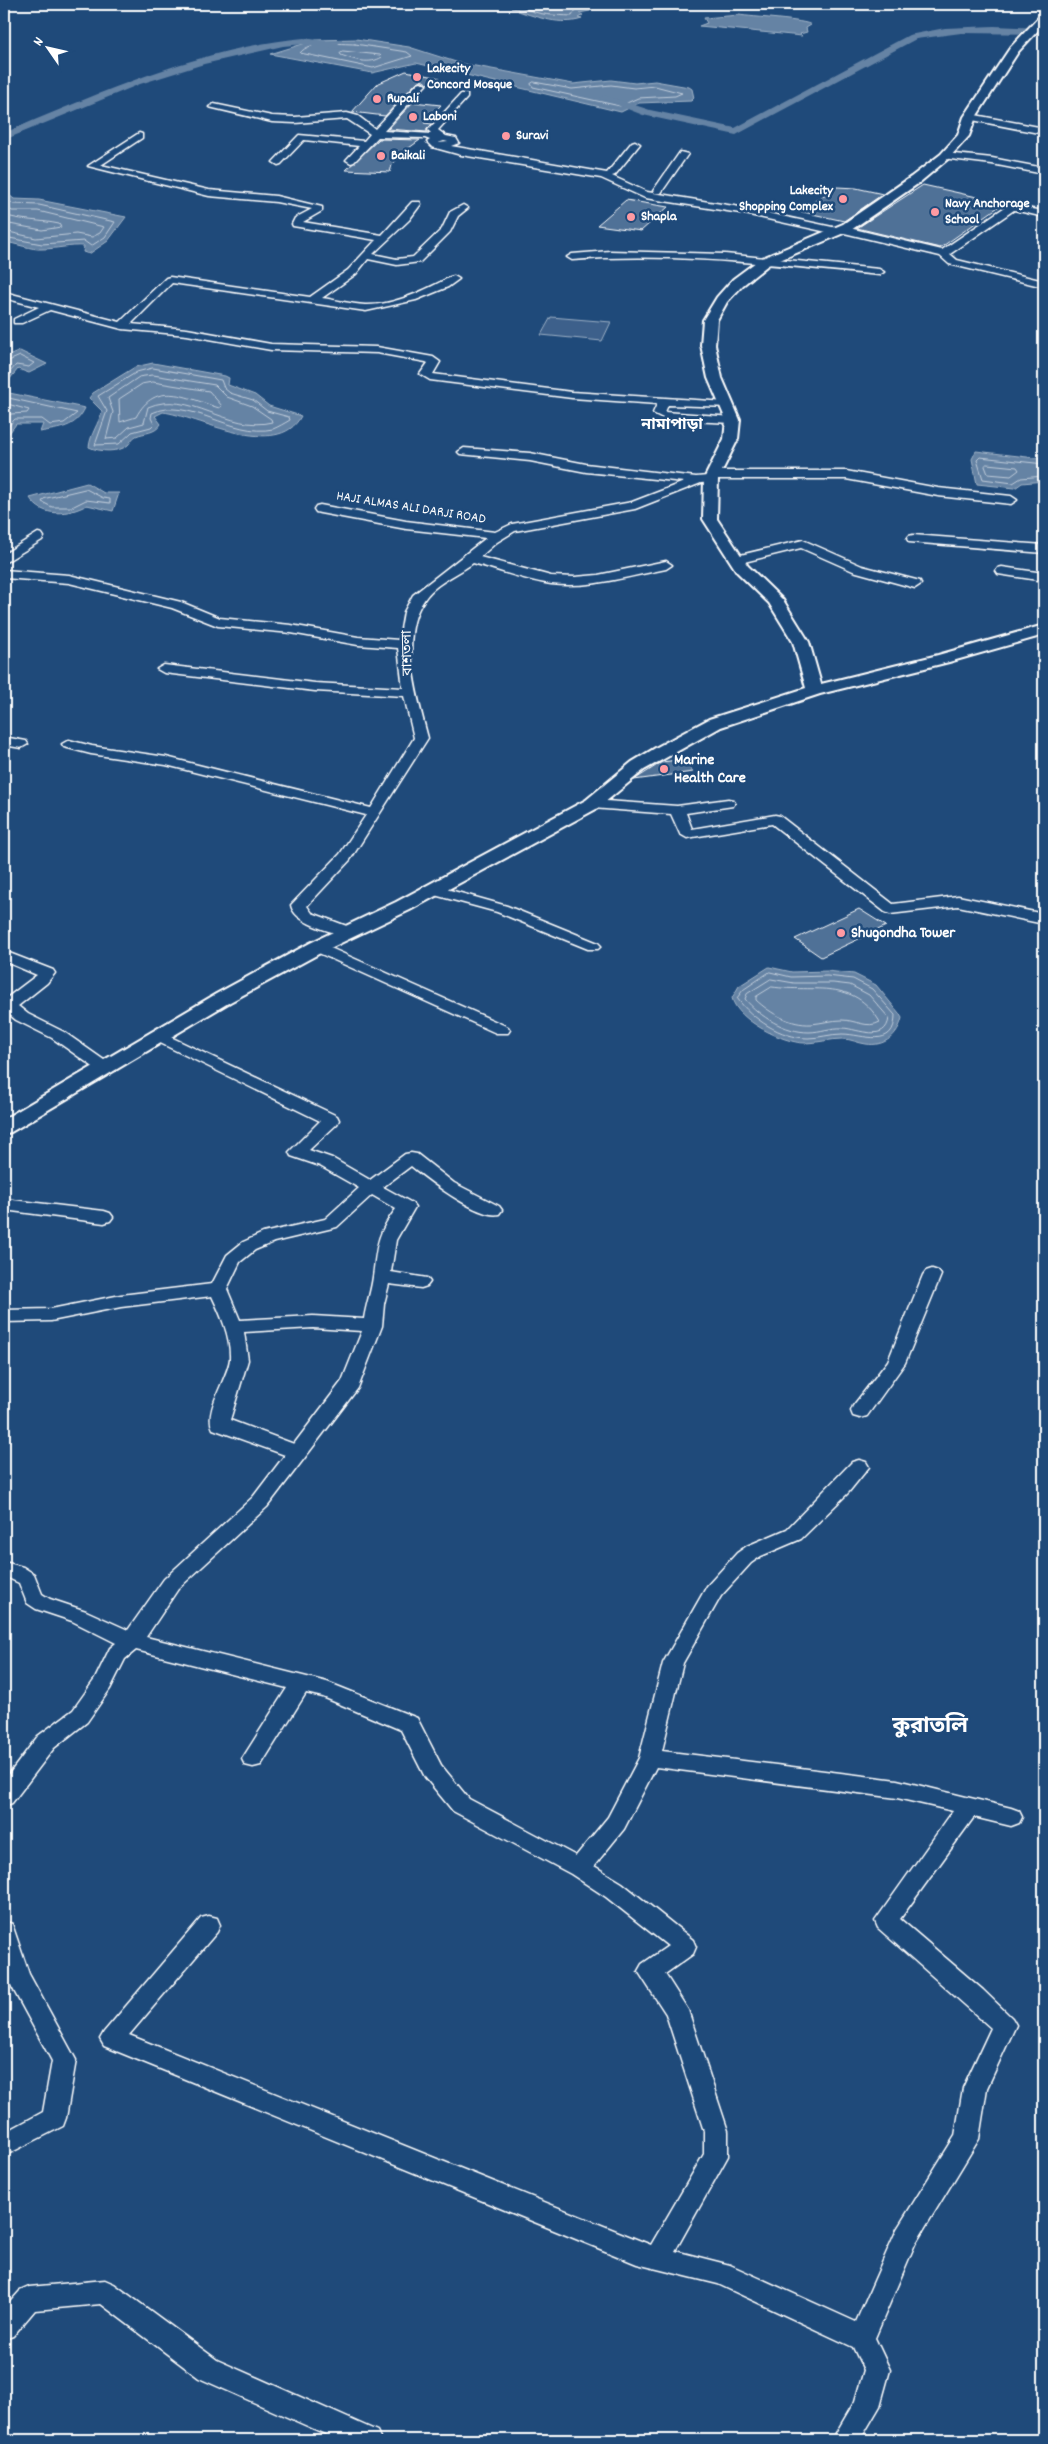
<svg xmlns="http://www.w3.org/2000/svg" width="1048" height="2444" font-family="Dekko,'Noto Sans Bengali',sans-serif">
  <style>
    .green { fill: #3c618b; stroke: #9eb0c5 }
    .water { fill: #6583a4; stroke: #a3b5c8 }
    .lines { fill: none; stroke-linecap: round; stroke-linejoin: round }
    .shore { stroke: #c1cddb; stroke-width: 1 }
    .canal { fill: #6583a4; fill-rule: evenodd }
    .building { fill: #507197; stroke: #fff }
    .minor-casing { stroke: #fff; stroke-width: 3 }
    .tertiary-casing { stroke: #fff; stroke-width: 4 }
    .minor { fill: #1f4a7a; fill-rule: evenodd }
    .tertiary { fill: #1f4a7a; fill-rule: evenodd }
    .poi-dot { fill: #ff9aa2; stroke: #1f4a7a; stroke-width: 2 }
    .labels { text-anchor: middle; dominant-baseline: central; stroke-width: 5; stroke-linejoin: round; paint-order: stroke }
    .far-poi-label { font-size: 14px; font-weight: bold; fill: #fff; stroke: #1f4a7a; text-anchor: start }
    .far-street-label { font-size: 14px; fill: #fff; stroke: #1f4a7a }
    .far-quarter-label { font-size: 16px; font-weight: bold; fill: #fff; stroke: #1f4a7a }
    .poi-label { font-size: 16px; font-weight: bold; fill: #fff; stroke: #1f4a7a; text-anchor: start }
    .near-quarter-label { font-size: 22px; font-weight: bold; fill: #fff; stroke: #1f4a7a }
  </style>
  <rect width="100%" height="100%" fill="#1f4a7a"/>
  <filter id="ink" filterUnits="userSpaceOnUse"><feTurbulence type="fractalNoise" baseFrequency=".02" numOctaves="2"/><feDisplacementMap in="SourceGraphic" scale="10" xChannelSelector="R" yChannelSelector="G"/><feConvolveMatrix kernelMatrix="1 2 1 2 8 2 1 2 1" color-interpolation-filters="sRGB"/></filter>
  <g filter="url(#ink)">
    <path class="green" d="M551 317 611 322 602 341 541 335Z"/>
    <g class="water">
      <path d="M524 4H593L594 6 590 11 579 13 583 15 578 18 582 19C561 26 537 17 518 11V9L511 8Z"/>
      <path d="M739 15C751 17 807 20 811 25L806 28 807 32 800 34 802 36 699 26 707 23 704 18Z"/>
      <path d="M356 39 409 47 459 63 573 84 611 80 635 83 655 81 689 87 692 89 694 98 691 101 639 103 621 112 416 63 372 73 270 54 316 40Z"/>
      <path d="M4 191 14 199 39 200 126 217 108 241 89 254 83 252 84 246C70 245 56 249 42 249 32 250 15 243 4 242Z"/>
      <path d="M20 351 47 364 29 373 18 369 4 386V358Z"/>
      <path d="M153 363 225 376 229 378 228 385 255 395 269 406 301 416C278 461 197 416 163 412L155 416 161 424C155 434 145 432 136 436 132 438 131 442 128 445 119 453 99 452 89 447 90 435 99 423 102 411L89 398 93 393 135 367Z"/>
      <path d="M4 392 85 408C76 428 60 428 40 432L43 424H16L4 440Z"/>
      <path d="M976 451 1044 459V481L1022 483 1015 488 977 484 972 459Z"/>
      <path d="M87 483 104 493H119L113 511 87 505C69 515 42 518 30 498Z"/>
      <path d="M769 967 792 972 827 971 854 974 876 985 899 1013 902 1018C898 1035 885 1047 866 1044 858 1043 851 1039 843 1039 830 1039 817 1043 805 1043 783 1043 737 1020 732 998L739 986Z"/>
    </g>
    <g class="lines">
      <g class="shore">
        <path d="M523 4V7C538 16 555 15 572 16L577 8 588 4"/>
        <path d="M355 44 407 52 412 56 373 68 300 53C310 40 340 44 355 44Z"/>
        <path d="M343 51 380 55 382 57C370 65 354 60 341 55L340 53Z"/>
        <path d="M534 82 572 89 611 85 634 88 655 86 682 93 675 96 638 98 620 106 533 87 531 84Z"/>
        <path d="M4 197 13 204 39 205 115 222 105 237 91 246 84 241 42 244 4 237"/>
        <path d="M4 205 12 211H38L104 227 100 233 92 237 76 234 36 238 4 231"/>
        <path d="M4 215C21 221 41 220 59 224L61 227 42 230 4 223"/>
        <path d="M4 363 20 356 34 363 29 367 16 365 4 379"/>
        <path d="M153 368 221 380 224 388 230 393 253 400 267 411 289 417 290 420C285 423 278 427 273 429 232 438 188 396 152 413L151 418 154 424 151 427 132 432 119 444 95 445 107 411 98 396 137 372Z"/>
        <path d="M153 375 215 385 227 397 252 406 271 419 272 422C229 433 189 389 148 407L144 423 129 427 117 438 106 439 113 412 108 398 139 377Z"/>
        <path d="M153 382 209 391 222 406 219 408C187 398 156 379 136 417L120 422 119 399 142 384Z"/>
        <path d="M4 397 77 413 64 423 50 425 42 419H15L4 431"/>
        <path d="M4 403 29 410 27 413 11 414 4 421"/>
        <path d="M987 464 1017 467 1019 470 1011 476 988 474 985 466Z"/>
        <path d="M1044 464 980 457 977 460 983 479 1013 483 1021 478 1044 476"/>
        <path d="M86 489 103 498 110 499V503L86 500 72 507H52L42 502 44 499Z"/>
        <path d="M770 972 791 977 827 976 853 979 872 989 895 1015C895 1050 863 1034 842 1034 830 1034 819 1038 808 1038 781 1038 752 1019 737 998L743 990Z"/>
        <path d="M771 979 794 983H833L850 985 869 995 889 1018C886 1043 858 1029 843 1028 832 1027 820 1032 809 1032 785 1032 760 1017 745 999L747 994Z"/>
        <path d="M772 987C816 993 853 977 880 1022 867 1029 856 1020 842 1020 832 1020 822 1023 811 1024 791 1025 771 1014 756 1000V997Z"/>
      </g>
      <g class="canal">
        <path d="M994 26 1044 28V34L961 33 916 39 736 135 643 115 599 98 604 95 650 110 735 128 909 35 945 28Z"/>
        <path d="M304 38 338 43 343 46 338 49 304 44 283 46 204 64 140 84 4 140V133C100 93 199 48 304 38Z"/>
      </g>
    </g>
    <g class="building">
      <path d="M406 71 440 78 428 84 422 80 417 82 385 116 352 112 377 84Z"/>
      <path d="M413 102 441 105 424 123 432 124 427 129V132L388 129Z"/>
      <path d="M379 139 420 140 402 153 392 165 390 172 346 170Z"/>
      <path d="M923 185 1004 203 940 248 857 228Z"/>
      <path d="M837 187 856 188 883 194 844 221 799 211Z"/>
      <path d="M626 200 668 207 641 231 597 225Z"/>
      <path d="M685 759 693 772 634 780 662 762Z"/>
      <path d="M859 909 886 926 821 957 795 939Z"/>
    </g>
    <g class="lines">
      <g class="minor-casing">
        <g id="minor">
          <path d="M421 82 426 85 424 87 384 131 432 134 428 130 430 128 461 94H467V98L438 130 446 136 456 138 459 143 451 146 607 173 632 142 635 141 640 144 615 175 612 176 647 192 740 207 837 228 841 226 942 250 1008 205 1044 211V217L1014 210 950 254 957 260 1044 281V287L949 264 940 256 840 232 836 234 740 213 645 198 601 178 461 155 432 147 427 142 430 140 425 138 378 137 354 162 351 163 346 160 359 146 304 140 281 164 278 165 273 162 299 135 364 141 370 134 347 119 295 123 272 122 209 107 214 104 272 116 295 117 347 113 358 116 375 129 418 83ZM444 141 448 142 438 143Z"/>
          <path d="M970 114 1044 128V134L967 119V115Z"/>
          <path d="M139 133 142 134V138L101 165 209 190 276 196 322 207V211L303 222 382 235 412 202H420L421 204 409 220 373 254 397 259 413 257 442 229 450 212 463 205 468 208 458 216 450 232 420 262 397 265 368 259 356 274 322 298C336 300 350 304 365 305 393 306 426 290 450 277L454 276 459 279 448 287 416 300 366 311 172 283 131 324 187 329 271 344 377 347 433 357 440 362 433 374 572 392 727 402 731 403V407L668 405 665 412 733 417 739 420 733 423 667 420 653 413 657 404 572 398 430 380 420 374 428 363 426 362 377 353 271 350 187 335 122 329 50 310 22 323H14V319L39 307 4 298V292L120 322 166 278 170 277 310 297 348 270 376 240 293 226 292 224 295 218 312 209 276 202 209 196 88 166Z"/>
          <path d="M680 152 688 154 661 193H655L653 191Z"/>
          <path d="M945 153 992 158 1044 168V174L992 164 942 158V154Z"/>
          <path d="M610 251 725 254 879 269 884 272 879 275C777 265 674 252 572 260L567 257 572 254Z"/>
          <path d="M464 448 530 453 586 464 696 477 708 476 709 472 713 471H846L938 488 1011 496 1017 500 1011 504 938 496 846 479H717L715 482 701 483 635 509 515 531 497 542 480 557 551 576 575 577 598 575 666 561 672 565 666 569C629 576 589 589 551 584 525 580 498 570 473 563 457 575 435 583 424 600 398 636 418 699 428 738L350 860 307 906 312 913 352 928 355 931 347 936C331 932 294 923 291 905L340 854 366 815 166 765 91 754 64 747 62 744 69 740 92 746 166 757 371 808 414 738 404 696 315 691 164 673 157 669 164 665 315 683 403 688 398 648 358 645 291 633 218 626 172 608 69 583 4 578V570L69 575 181 602 220 618 291 625 358 637 399 640 404 612 413 595 486 538 406 529 320 513 316 512 314 509 316 506 320 505 406 521 495 532 512 524 632 502 684 482 586 472 530 461 460 454 458 452Z"/>
          <path d="M38 533 42 534 44 537 42 540 4 563V554Z"/>
          <path d="M913 535 1044 545V553L909 542 907 539 909 536Z"/>
          <path d="M803 540 862 566 920 581 921 584 915 588 853 571 801 548 736 564 730 560 732 557Z"/>
          <path d="M1002 567 1044 573V581L998 574 996 571 998 568Z"/>
          <path d="M4 737 26 741 28 744 21 748 4 745Z"/>
          <path d="M728 799 733 800 735 803 733 806 686 813 692 829 775 815 780 816 893 904 958 896 1044 914V924L958 906 890 914 885 912 772 824 687 838 680 834 671 814 592 808 585 804 592 800 677 806Z"/>
          <path d="M432 885 507 906 598 943 601 946 598 949H588L497 912 427 893 424 890 427 887Z"/>
          <path d="M317 942 508 1027 510 1030 508 1033H496L312 950 309 947Z"/>
          <path d="M4 951 53 970 55 973 47 983 18 1006 28 1014 64 1032 111 1065 113 1068 111 1071H99L52 1038 16 1020 4 1010V1000L37 975 4 961Z"/>
          <path d="M158 1031 337 1116 339 1120 337 1124 309 1150 332 1158 370 1180 405 1154 411 1153 417 1154 454 1183 499 1206 502 1210 499 1214C479 1219 428 1180 411 1166L383 1187 412 1203 415 1207 396 1240 391 1272 427 1278 430 1282 427 1286 421 1288 389 1284 384 1304 382 1326 358 1388 267 1507 178 1589 146 1637 327 1682 417 1718 441 1765 469 1799 576 1856 608 1817 639 1758 663 1663 707 1586 737 1553 747 1546 787 1529 852 1462 859 1460 866 1462 869 1467 848 1493 801 1539 761 1556 751 1563 721 1596 683 1663 662 1751 897 1780 1011 1808 1019 1811 1022 1817 1019 1823 1011 1826 974 1817 900 1919 983 1990 1012 2018 1016 2025 987 2088 979 2139 915 2244 875 2338 890 2370 880 2406 860 2440H832L855 2401 864 2370 853 2347 718 2284 637 2264 104 2046 100 2039 104 2032 201 1918 209 1916 217 1918 220 1925 217 1932 129 2035 651 2245 704 2154V2131L666 2014 638 1971 642 1964 668 1946 606 1897 571 1874 453 1811 425 1777 401 1730 323 1697 306 1693 261 1765 253 1767 245 1765 242 1759 287 1688 136 1650 125 1659 110 1689 87 1722 54 1748 12 1803 4 1806V1781L38 1736 73 1710 95 1679 110 1648 116 1643 72 1621 36 1609 27 1603 19 1583 4 1576V1562L23 1567 34 1574 42 1594 50 1599 86 1611 128 1630 164 1579 253 1497 285 1455 213 1429C203 1412 228 1378 230 1359 231 1337 221 1315 212 1296L121 1307 51 1321 4 1322V1310L51 1309 121 1295 212 1284 227 1255 243 1242 263 1233 325 1219 359 1188 320 1166 291 1156 289 1152 320 1121 152 1039 150 1036 152 1033ZM372 1195 396 1209C376 1235 377 1247 373 1277 371 1292 366 1305 364 1319L313 1316 240 1320 227 1289 240 1262 255 1250 274 1242 337 1227ZM313 1328 362 1331 342 1381 294 1444 230 1420 248 1360 244 1332ZM656 1767 897 1798 953 1811 875 1921 878 1928 991 2028 963 2088 955 2136 897 2229 856 2322 730 2265 675 2251 728 2156V2131L688 2010 665 1974 693 1954 696 1947 693 1940 622 1883 594 1866 624 1829Z"/>
          <path d="M4 1199 104 1211 110 1213 113 1217 110 1221 104 1223 4 1210Z"/>
          <path d="M932 1269 938 1271 941 1275 905 1363 867 1416 860 1418 853 1416 851 1411 853 1406 888 1361 923 1275 926 1271Z"/>
          <path d="M4 1921 12 1924 29 1974 76 2060 66 2118 63 2126 4 2156V2133L43 2112 52 2061 6 1976 4 1967Z"/>
          <path d="M105 2280 114 2284 217 2360 377 2431 381 2440H339L199 2378 101 2304 35 2310 13 2336 4 2339V2309L20 2291 29 2287Z"/>
        </g>
      </g>
      <g class="tertiary-casing">
        <path id="tertiary" d="M1044 15V24L1018 52 976 117 969 136 949 158 919 183 851 230 768 265 743 285 727 302 717 320 715 345 722 378 740 420 738 439 718 479 717 519 748 566 783 600 809 642 821 684 938 655 1044 625V635L949 662 820 694 721 727 644 770 598 808 410 910 324 951 230 1002 11 1132 4 1134V1119L216 994 310 943 396 902 586 800 632 762 657 747 709 719 806 688 793 642 769 603 737 572 703 519 704 479 724 439 726 420 708 378 701 345 703 320 717 297 733 279 760 259 843 224 911 177 941 154 958 135 964 117 1010 48 1040 16Z"/>
      </g>
      <use href="#minor" class="minor"/>
      <use href="#tertiary" class="tertiary"/>
    </g>
  </g>
  <g class="poi-dot">
    <circle cx="417" cy="77" r="5"/>
    <circle cx="377" cy="99" r="5"/>
    <circle cx="413" cy="117" r="5"/>
    <circle cx="506" cy="136" r="5"/>
    <circle cx="381" cy="156" r="5"/>
    <circle cx="843" cy="199" r="5"/>
    <circle cx="935" cy="212" r="5"/>
    <circle cx="631" cy="217" r="5"/>
    <circle cx="664" cy="769" r="5"/>
    <circle cx="841" cy="933" r="5"/>
  </g>
  <g class="labels">
    <g class="far-poi-label">
      <text x="427" y="69">Lakecity<tspan x="427" dy="16">Concord Mosque</tspan></text>
      <text x="387" y="99">Rupali</text>
      <text x="423" y="117">Laboni</text>
      <text x="516" y="136">Suravi</text>
      <text x="391" y="156">Baikali</text>
      <text x="833" y="191" text-anchor="end">Lakecity<tspan x="833" dy="16">Shopping Complex</tspan></text>
      <text x="945" y="204">Navy Anchorage<tspan x="945" dy="16">School</tspan></text>
      <text x="641" y="217">Shapla</text>
    </g>
    <g class="far-street-label">
      <text transform="translate(411 508) rotate(9)">HAJI ALMAS ALI DARJI ROAD</text>
      <text transform="translate(408 653) rotate(-91)">বাশতলা</text>
    </g>
    <g class="far-quarter-label">
      <text x="672" y="425">নামাপাড়া</text>
    </g>
    <g class="poi-label">
      <text x="674" y="760">Marine<tspan x="674" dy="18">Health Care</tspan></text>
      <text x="851" y="933">Shugondha Tower</text>
    </g>
    <g class="near-quarter-label">
      <text x="930" y="1727">কুরাতলি</text>
    </g>
  </g>
  <rect width="1048" height="2444" fill="none" stroke="#1f4a7a" stroke-width="20"/>
  <rect x="10" y="10" width="1028" height="2424" fill="none" stroke="#fff" stroke-width="2" filter="url(#ink)"/>
  <g transform="translate(48 48) rotate(304)" stroke="#1f4a7a" stroke-width="4" paint-order="stroke">
  <path d="M0-4L9 19L0 12L-9 19Z" fill="#ffffff"/>
  <text y="-8" font-size="14" font-weight="bold" text-anchor="middle" fill="#ffffff">N</text>
  </g>
</svg>
